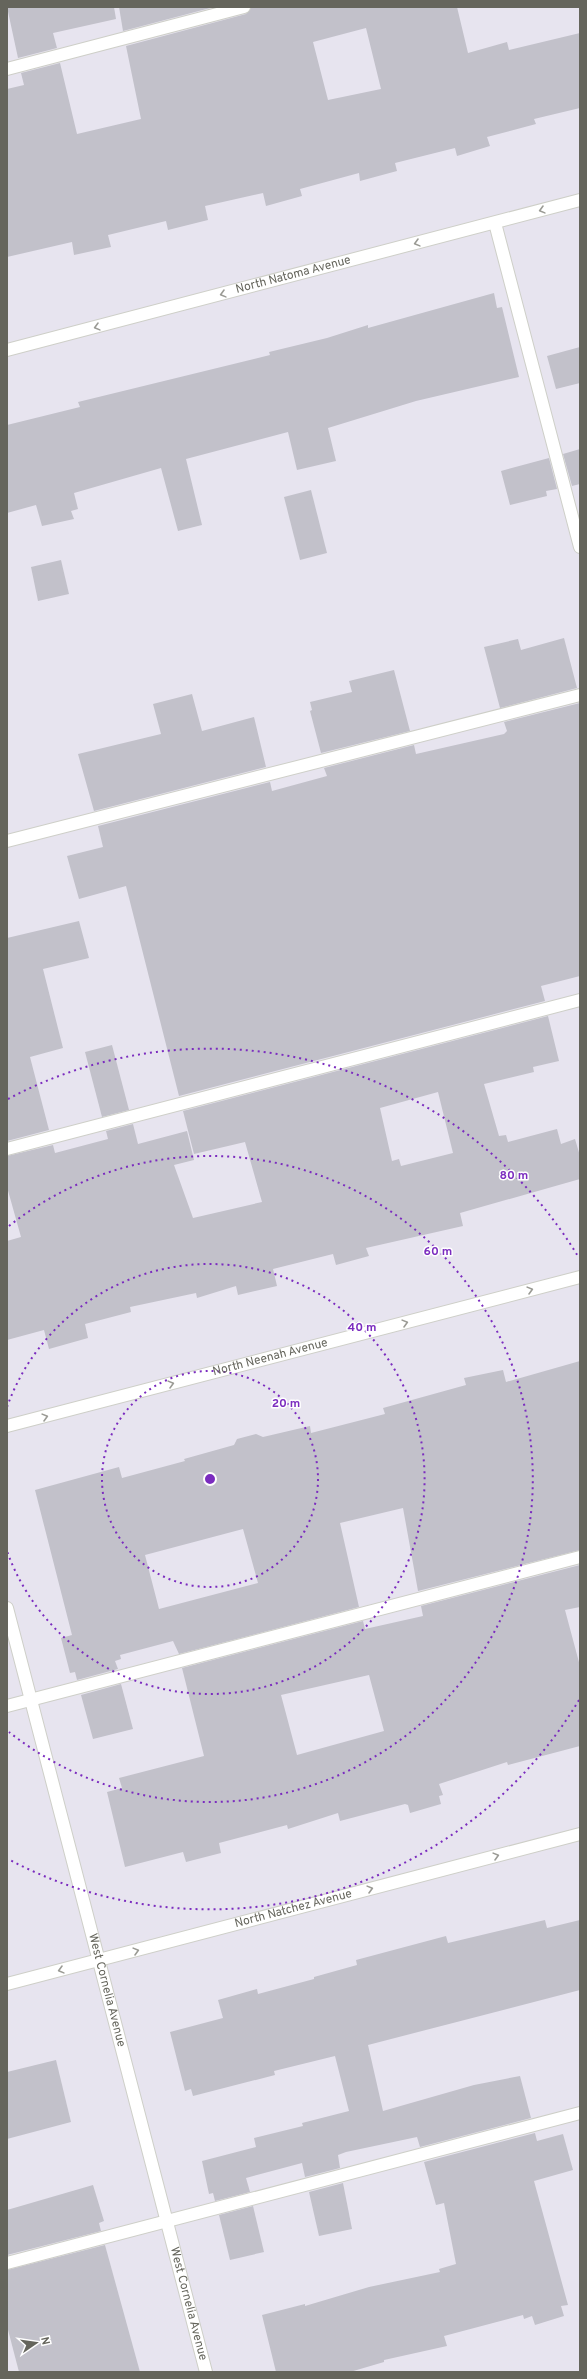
<svg xmlns="http://www.w3.org/2000/svg" width="587" height="2379" font-family="Overpass,sans-serif">
  <style>
    .building { fill: #c2c1ca; fill-rule: evenodd }
    .lines { fill: none; stroke-linecap: round; stroke-linejoin: round }
    .service-casing { stroke: #cecfc8; stroke-width: 14 }
    .minor-casing { stroke: #cecfc8; stroke-width: 14 }
    .service { stroke: #fff; stroke-width: 12 }
    .minor { stroke: #fff; stroke-width: 12 }
    .oneway { stroke: #9b9b95 }
    .ring { fill: none; stroke: #7b2cbf; stroke-width: 2; stroke-dasharray: 2 4 }
    .labels { text-anchor: middle; dominant-baseline: central; stroke-width: 3; stroke-linejoin: round; paint-order: stroke }
    .street-label { font-size: 12px; fill: #65655c; stroke: #fff }
    .centre { fill: #7b2cbf; stroke: #fff; stroke-width: 2 }
    .ring-label { font-size: 12px; text-anchor: middle; font-weight: bold; fill: #7b2cbf; stroke: #fff; stroke-width: 3; stroke-linejoin: round; paint-order: stroke }
  </style>
  <rect width="100%" height="100%" fill="#e7e4ef"/>
  <g class="building">
    <path d="M7 7H114L116 19 53 33 57 48 18 58Z"/>
    <path d="M119 7H214L123 31Z"/>
    <path d="M251 7H457L468 53 507 42 509 50 580 33V108L534 119 536 124 487 137 490 146 457 156 455 148 395 163 397 171 360 181 359 173 300 189 302 196 266 206 263 193 205 206 208 220 168 230 166 221 108 235 111 247 74 255 72 242 7 257V89L24 85 21 73 60 63 77 134 141 119 126 46 246 14ZM366 28 381 89 328 100 313 42Z"/>
    <path d="M494 293 497 308 502 307 519 377 416 401 328 428 336 461 297 470 288 432 186 459 202 525 178 531 161 468 74 493 78 509 71 511 74 519 42 526 36 505 7 513V425L80 407 78 402 270 355 269 352 327 338 368 325V328Z"/>
    <path d="M580 347V383L556 389 547 356Z"/>
    <path d="M580 449V484L572 486 563 454Z"/>
    <path d="M549 458 557 489 546 491 547 496 510 505 501 471Z"/>
    <path d="M311 490 327 553 300 560 284 497Z"/>
    <path d="M61 560 69 594 38 601 31 567Z"/>
    <path d="M564 638 577 688 500 708 484 647 518 639 521 650Z"/>
    <path d="M394 670 410 731 321 753 310 711 312 710 310 702 352 692 349 681Z"/>
    <path d="M192 694 202 731 254 717 266 767 94 811 78 754 161 734 153 704Z"/>
    <path d="M580 703V976L541 986 545 1001 179 1096 126 886 79 899 67 856 103 847 98 826 270 782 272 791 327 776 324 768 414 745 416 754 504 734 507 731 504 722Z"/>
    <path d="M79 921 89 958 43 969 63 1048 30 1057 49 1130 7 1141V938Z"/>
    <path d="M548 1016 559 1061 533 1067 534 1072 484 1084 499 1136 506 1135 508 1142 557 1129 561 1144 575 1139 580 1156V1179L460 1213 463 1226 366 1248 369 1256 336 1265 333 1254 273 1269 277 1286 238 1295 236 1286 197 1298 196 1293 130 1307 131 1312 85 1324 88 1338 49 1349 44 1330 7 1340V1241L21 1237 7 1187V1156L53 1145 55 1153 108 1139 106 1131 133 1124 138 1144 187 1131 194 1160 174 1165 193 1218 262 1202 245 1142 194 1154 183 1111ZM438 1092 453 1153 401 1166 399 1159 392 1161 380 1108Z"/>
    <path d="M112 1045 129 1110 102 1117 85 1052Z"/>
    <path d="M580 1361V1550L418 1591 403 1508 340 1523 359 1607 179 1654 173 1641 120 1655 121 1659 115 1661 118 1669 77 1680 75 1672 70 1673 61 1638 72 1635 35 1490 119 1467 122 1478 185 1461 184 1459 234 1445 237 1439 256 1434 263 1437 310 1426 311 1433 385 1414 383 1408 466 1385 464 1378 503 1370 506 1382ZM243 1529 258 1583 159 1609 145 1555Z"/>
    <path d="M580 1565V1607L565 1610 580 1666V1746L508 1765 507 1762 439 1784 443 1795 439 1796 441 1804 410 1813 408 1805 405 1804 340 1821 338 1813 288 1829 287 1825 219 1843 221 1853 186 1862 183 1852 125 1867 107 1792 122 1788 119 1778 204 1756 182 1668 363 1621 365 1629 423 1616 421 1606ZM369 1675 384 1731 297 1755 281 1695Z"/>
    <path d="M121 1684 133 1729 93 1739 81 1695Z"/>
    <path d="M545 1920 547 1928 580 1920V1990L368 2045 383 2111 474 2085 520 2076 531 2118 420 2147 417 2137 346 2152 338 2155 340 2168 305 2177 302 2163 246 2178 250 2192 215 2201 213 2193 209 2194 202 2161 256 2147 254 2138 303 2126 302 2123 349 2111 335 2056 274 2071 275 2075 193 2096 191 2089 185 2091 170 2032 223 2018 218 2000 257 1989 258 1994 314 1979V1977L357 1965 356 1960 446 1936 448 1943Z"/>
    <path d="M56 2060 71 2122 7 2139V2072Z"/>
    <path d="M535 2133 537 2141 563 2134 573 2170 534 2181 568 2305 561 2306 564 2316 535 2325 532 2316 524 2319 523 2315 444 2336 447 2346 384 2360V2362L350 2372H276L262 2315 305 2304V2306L369 2287 440 2272 439 2269 456 2264 444 2203 436 2205 424 2162Z"/>
    <path d="M343 2183 352 2229 319 2236 309 2192Z"/>
    <path d="M93 2185 104 2221 99 2223 101 2231 7 2255V2210Z"/>
    <path d="M253 2206 264 2252 230 2260 219 2215Z"/>
    <path d="M105 2245 140 2372H19L7 2326V2270Z"/>
  </g>
  <g class="lines">
    <g class="service-casing">
      <g id="service">
        <path d="M7 69 244 7"/>
        <path d="M495 223 580 547"/>
        <path d="M7 841 580 695"/>
        <path d="M7 1149 580 1000"/>
        <path d="M7 1706 580 1557"/>
        <path d="M7 2263 580 2113"/>
      </g>
    </g>
    <g class="minor-casing">
      <g id="minor">
        <path id="s1" d="M7 350 580 200"/>
        <path id="s2" d="M7 1426 580 1277"/>
        <path id="s3" d="M7 1608 206 2372"/>
        <path id="s4" d="M7 1984 580 1834"/>
      </g>
    </g>
    <use href="#service" class="service"/>
    <use href="#minor" class="minor"/>
  </g>
  <defs><path id="oneway-chevron" d="M-2-3.5L2.5 0L-2 3.5" fill="none" stroke-width="1.6" stroke-linecap="round" stroke-linejoin="round"/></defs>
  <g class="oneway">
    <use href="#oneway-chevron" transform="translate(542 210) rotate(165)"/>
    <use href="#oneway-chevron" transform="translate(417 243) rotate(165)"/>
    <use href="#oneway-chevron" transform="translate(223 294) rotate(165)"/>
    <use href="#oneway-chevron" transform="translate(97 327) rotate(165)"/>
    <use href="#oneway-chevron" transform="translate(530 1290) rotate(-15)"/>
    <use href="#oneway-chevron" transform="translate(405 1323) rotate(-15)"/>
    <use href="#oneway-chevron" transform="translate(171 1384) rotate(-15)"/>
    <use href="#oneway-chevron" transform="translate(45 1417) rotate(-15)"/>
    <use href="#oneway-chevron" transform="translate(496 1856) rotate(-15)"/>
    <use href="#oneway-chevron" transform="translate(370 1889) rotate(-15)"/>
    <use href="#oneway-chevron" transform="translate(136 1951) rotate(-15)"/>
    <use href="#oneway-chevron" transform="translate(61 1970) rotate(165)"/>
  </g>
  <g class="ring">
    <circle cx="210" cy="1479" r="108"/>
    <path d="M7 1407A215 215 0 1 1 7 1551"/>
    <path d="M9 1226A323 323 0 1 1 9 1732"/>
    <path d="M579 1700A430 430 0 0 1 8 1859M8 1099A430 430 0 0 1 579 1258"/>
  </g>
  <g class="labels">
    <g class="street-label">
      <text stroke="none"><textPath href="#s1" startOffset="296">North Natoma Avenue</textPath></text>
      <text stroke="none"><textPath href="#s2" startOffset="272">North Neenah Avenue</textPath></text>
      <text stroke="none"><textPath href="#s4" startOffset="296">North Natchez Avenue</textPath></text>
      <text stroke="none"><textPath href="#s3" startOffset="395">West Cornelia Avenue</textPath></text>
      <text stroke="none"><textPath href="#s3" startOffset="719">West Cornelia Avenue</textPath></text>
    </g>
  </g>
  <circle cx="210" cy="1479" r="6" class="centre"/>
  <g class="ring-label">
    <text x="514" y="1179">80 m</text>
    <text x="438" y="1255">60 m</text>
    <text x="362" y="1331">40 m</text>
    <text x="286" y="1407">20 m</text>
  </g>
  <rect width="587" height="2379" fill="none" stroke="#65655c" stroke-width="16"/>
  <g transform="translate(36 2343) rotate(77)" stroke="#ffffff" stroke-width="3" paint-order="stroke">
  <path d="M0-3L7 15L0 10L-7 15Z" fill="#65655c"/>
  <text y="-6" font-size="11" font-weight="bold" text-anchor="middle" fill="#65655c">N</text>
  </g>
</svg>
